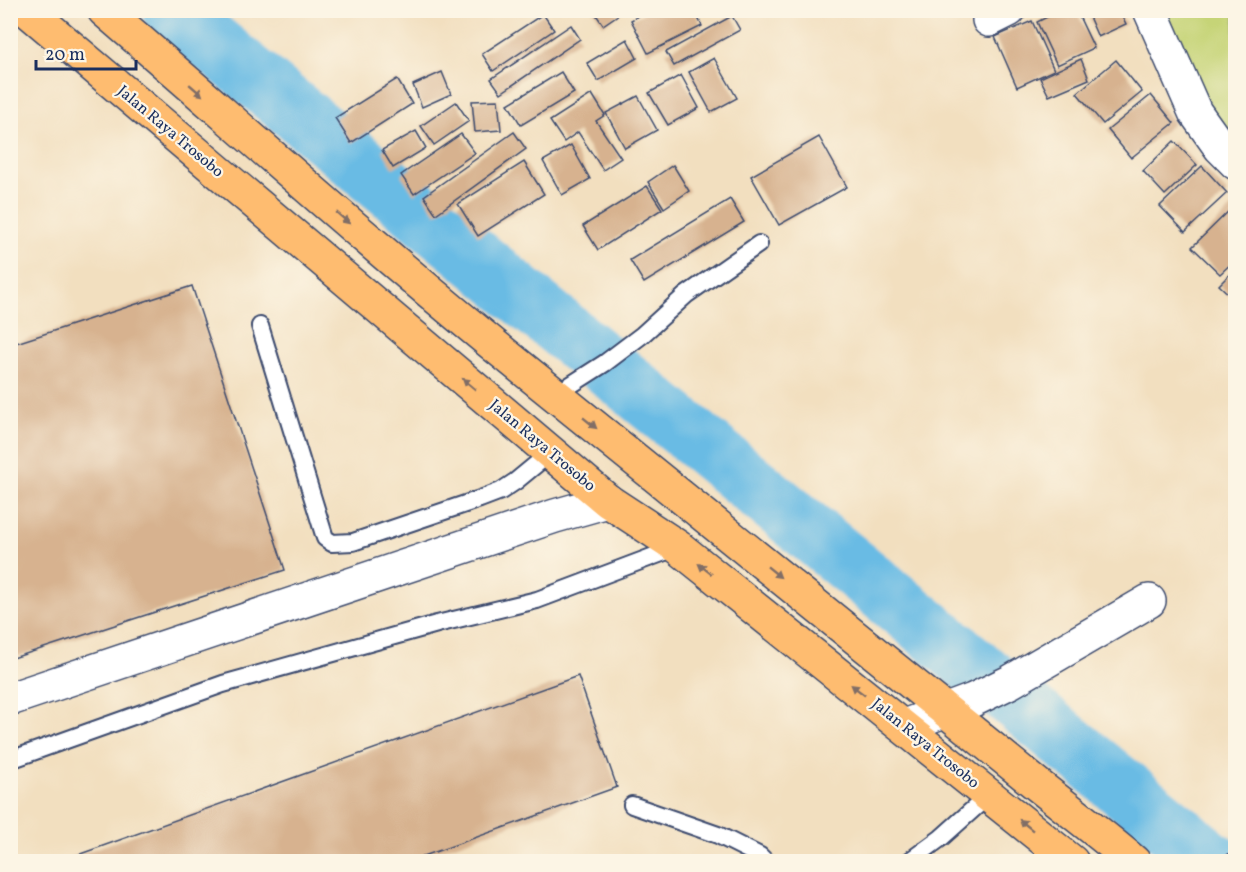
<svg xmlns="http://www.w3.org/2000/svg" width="1246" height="872" font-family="Vollkorn,serif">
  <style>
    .green { fill: #c6d477; stroke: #70826a; stroke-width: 1.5 }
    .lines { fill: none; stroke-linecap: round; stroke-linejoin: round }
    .river { stroke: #69bbe4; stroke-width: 60 }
    .building { fill: #d7b28f }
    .lane-casing { stroke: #3b496d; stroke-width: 20 }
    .street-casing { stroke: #3b496d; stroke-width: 36 }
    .highway-casing { stroke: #3b496d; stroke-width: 36 }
    .lane { stroke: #fff; stroke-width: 16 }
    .street { stroke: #fff; stroke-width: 33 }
    .highway { stroke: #febc70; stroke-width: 33 }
    .oneway { fill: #816e66 }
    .labels { text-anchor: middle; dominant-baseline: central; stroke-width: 4.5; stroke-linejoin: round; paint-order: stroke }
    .street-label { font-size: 16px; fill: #1b2f5e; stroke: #fcf5e5 }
  </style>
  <rect width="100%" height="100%" fill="#fcf5e5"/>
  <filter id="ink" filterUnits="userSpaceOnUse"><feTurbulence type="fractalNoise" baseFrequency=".0167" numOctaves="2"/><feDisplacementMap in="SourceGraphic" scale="12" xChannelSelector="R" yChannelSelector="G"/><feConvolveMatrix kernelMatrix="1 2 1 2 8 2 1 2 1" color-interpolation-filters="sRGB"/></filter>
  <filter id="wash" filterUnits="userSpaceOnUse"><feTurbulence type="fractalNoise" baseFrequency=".008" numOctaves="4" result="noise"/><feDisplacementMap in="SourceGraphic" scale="24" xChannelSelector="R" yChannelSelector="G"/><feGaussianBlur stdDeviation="1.35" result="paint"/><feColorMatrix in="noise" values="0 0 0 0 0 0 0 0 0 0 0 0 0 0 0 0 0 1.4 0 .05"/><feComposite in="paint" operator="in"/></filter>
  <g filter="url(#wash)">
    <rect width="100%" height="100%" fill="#f2dfbf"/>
    <path class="green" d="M1155 11H1235V151Z"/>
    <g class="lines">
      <path class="river" d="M172 10 1213 862"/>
    </g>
    <g id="blocks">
      <g class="building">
        <path d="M593 10H625L603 25Z"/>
        <path d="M649 10H694L702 26 648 53 631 20Z"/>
        <path d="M1061 10H1076L1094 48 1057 65 1037 22Z"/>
        <path d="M1086 10H1119L1126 24 1098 37Z"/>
        <path d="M543 14 554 30 493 71 482 54Z"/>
        <path d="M732 16 740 30 674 66 666 52Z"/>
        <path d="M1032 21 1054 70 1017 87 995 37Z"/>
        <path d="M571 25 580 39 501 93 491 79Z"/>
        <path d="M627 39 637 58 598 81 587 63Z"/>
        <path d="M714 58 737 98 711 112 689 72Z"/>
        <path d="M1081 59 1089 79 1049 96 1040 78Z"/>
        <path d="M1116 60 1142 92 1103 124 1077 93Z"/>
        <path d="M442 72 451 94 422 107 413 85Z"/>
        <path d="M561 72 574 93 521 125 508 104Z"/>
        <path d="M681 75 699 108 668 125 649 93Z"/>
        <path d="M397 79 412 104 351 143 335 118Z"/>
        <path d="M592 94 605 115 596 121 621 158 603 170 578 132 564 142 550 121Z"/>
        <path d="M1151 95 1174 123 1131 158 1108 130Z"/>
        <path d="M638 96 657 130 625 148 606 113Z"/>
        <path d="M498 100 501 130 475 132 472 101Z"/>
        <path d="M456 102 469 121 434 145 421 126Z"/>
        <path d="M416 131 426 148 393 168 382 150Z"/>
        <path d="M514 132 526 149 436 214 424 196Z"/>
        <path d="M461 134 475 153 414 194 401 175Z"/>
        <path d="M819 137 847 187 779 225 751 176Z"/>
        <path d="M1174 141 1197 165 1165 195 1143 171Z"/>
        <path d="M571 145 590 179 562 195 543 161Z"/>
        <path d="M524 162 544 194 478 236 458 204Z"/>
        <path d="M673 165 689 191 664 208 648 182Z"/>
        <path d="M1202 166 1227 193 1185 232 1160 206Z"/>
        <path d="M647 186 662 209 598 250 583 226Z"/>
        <path d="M730 199 744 222 644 283 630 260Z"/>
        <path d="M1236 204V259L1220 274 1192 247Z"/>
        <path d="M1236 268V301L1219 285Z"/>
        <path d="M192 286 285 570 10 659V345Z"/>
        <path d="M578 676 617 787 407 862H58Z"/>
      </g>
    </g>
  </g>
  <g filter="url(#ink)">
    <use href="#blocks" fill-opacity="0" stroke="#3b496d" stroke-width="1.5"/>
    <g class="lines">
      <g class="lane-casing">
        <g id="lane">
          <path d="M260 326 325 538 332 543 353 542 480 499 501 491 516 481 550 453"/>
          <path d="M555 395 605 363 642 335 686 295 759 244"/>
          <path d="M10 760 223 684 437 624 537 600 678 547"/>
          <path d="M632 805 718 835 760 856 766 862"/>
          <path d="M908 862 941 838 989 795"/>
          <path d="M1233 862 1236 860"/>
        </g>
      </g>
      <g class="street-casing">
        <g id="street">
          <path d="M1150 10 1195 112 1220 147 1236 163"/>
          <path d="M989 20 1009 10"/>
          <path d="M10 699 555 516 608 501"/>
          <path d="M904 726 973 700 1010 682 1149 601"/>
        </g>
      </g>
      <g class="highway-casing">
        <g id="highway">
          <path d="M27 10 608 501 678 547 1072 862"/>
          <path d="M104 10C240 127 373 247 512 360 683 500 857 638 1029 778 1064 806 1100 833 1134 862"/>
        </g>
      </g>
      <use href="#lane" class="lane"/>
      <use href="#street" class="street"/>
      <use href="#highway" class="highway"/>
    </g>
    <defs><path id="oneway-solid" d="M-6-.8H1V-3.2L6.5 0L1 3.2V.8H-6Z" transform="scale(1.5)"/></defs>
    <g class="oneway">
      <use href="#oneway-solid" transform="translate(196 90) rotate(41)"/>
      <use href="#oneway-solid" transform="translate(343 218) rotate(41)"/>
      <use href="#oneway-solid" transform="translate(469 384) rotate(-140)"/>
      <use href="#oneway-solid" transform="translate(590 423) rotate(39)"/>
      <use href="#oneway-solid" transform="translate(705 569) rotate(-142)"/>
      <use href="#oneway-solid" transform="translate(774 572) rotate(39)"/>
      <use href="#oneway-solid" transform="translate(858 690) rotate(-142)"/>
      <use href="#oneway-solid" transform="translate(1026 825) rotate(-141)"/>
    </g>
  </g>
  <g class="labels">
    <g class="street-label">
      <text transform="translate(170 132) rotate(40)">Jalan Raya Trosobo</text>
      <text transform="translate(542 446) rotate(40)">Jalan Raya Trosobo</text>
      <text transform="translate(925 744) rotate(39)">Jalan Raya Trosobo</text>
    </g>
  </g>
  <rect width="1246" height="872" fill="none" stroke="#fcf5e5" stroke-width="36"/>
  <path d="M36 60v9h100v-9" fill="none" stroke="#1b2f5e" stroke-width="3"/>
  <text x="45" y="60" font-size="18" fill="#1b2f5e" stroke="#fcf5e5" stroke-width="4.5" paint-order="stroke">20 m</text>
</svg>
